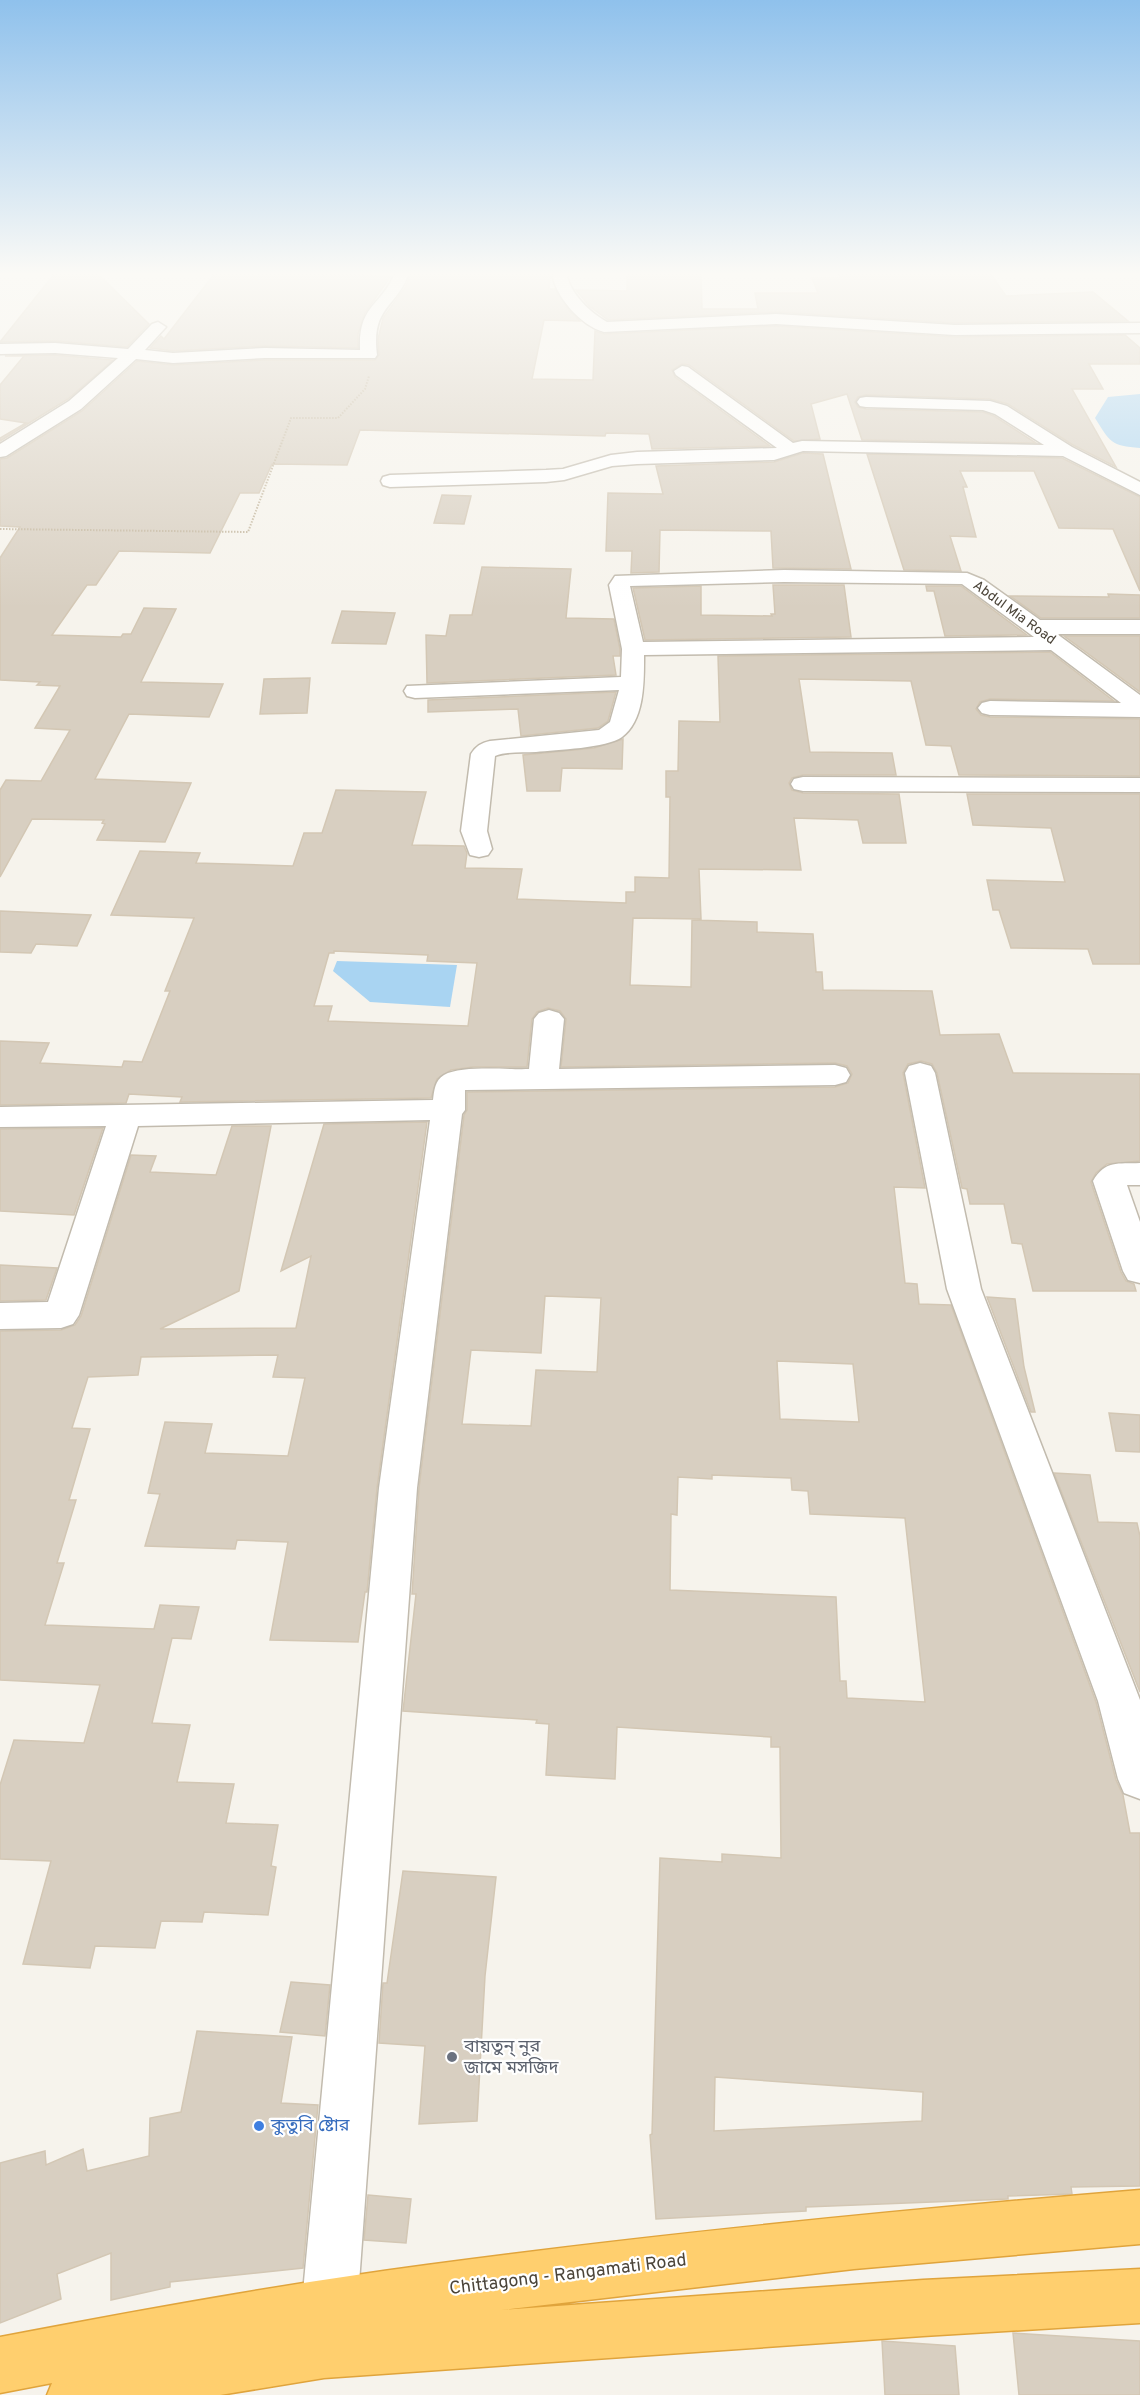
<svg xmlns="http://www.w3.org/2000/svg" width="1140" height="2395" font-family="Overpass,'Noto Sans Bengali',sans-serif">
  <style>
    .water { fill: #a9d4f2 }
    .building { fill: #d8cfc1; stroke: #d3c7b4; stroke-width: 1.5; fill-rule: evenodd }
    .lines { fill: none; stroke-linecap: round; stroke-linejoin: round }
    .minor-casing { stroke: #c2bbae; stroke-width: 3 }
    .highway-casing { stroke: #e0a43c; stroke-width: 3 }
    .path { stroke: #c4b79f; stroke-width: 2; stroke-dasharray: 1.5 1.5; stroke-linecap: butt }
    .minor { fill: #fff; fill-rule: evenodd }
    .highway { fill: #ffcf6e; fill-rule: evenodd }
    .worship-dot { fill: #6b7280; stroke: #fff; stroke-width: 2 }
    .shop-dot { fill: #3f7fe0; stroke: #fff; stroke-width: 2 }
    .labels { text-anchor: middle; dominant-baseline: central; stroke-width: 4.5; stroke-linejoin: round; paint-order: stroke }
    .far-street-label { font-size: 14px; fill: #4b4439; stroke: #fff }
    .near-worship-label { font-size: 18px; fill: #5b616d; stroke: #fff; text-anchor: start }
    .near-shop-label { font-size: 18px; fill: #366cbe; stroke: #fff; text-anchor: start }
    .near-street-label { font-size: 18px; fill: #4b4439; stroke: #fff }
  </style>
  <rect width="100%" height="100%" fill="#f6f3ec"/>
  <g class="water">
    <path d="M1140 394V448C1111 446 1110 442 1095 418L1108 397Z"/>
    <path d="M337 961 457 965 450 1007 370 1002 333 971Z"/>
  </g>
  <g class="building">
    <path d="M55 273H97L149 324 127 347 55 341 0 342Z"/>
    <path d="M215 273H320L318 275 391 276 365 313 358 334V348L265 346 173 351 150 348 161 336 164 339Z"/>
    <path d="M411 273H550L549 289H555L569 310 580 321 544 320 532 379 593 380 595 331 604 334 776 326 955 337 1125 335 1140 348V364H1089L1103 389H1072L1116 467 1073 445 1008 404 990 399 866 395 858 397 855 402 858 407 866 409 983 412 994 416 1036 443 862 440 847 394 811 404 820 439 794 441 689 365 682 364 672 370 675 377 770 446 652 449 649 434 606 433 605 436 360 430 347 465 272 464 259 493H240L210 553 119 551 96 585H87L52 635 121 637 123 634H131L144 608 176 609 141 682 223 684 209 717 129 714 95 779 191 783 165 842 97 840 105 824 102 823 104 820 32 819 0 877V790L6 780 41 781 70 730 35 728 60 686 37 685 40 682 0 680V558L20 527 0 526V459L7 458 82 411 137 361 173 365 265 360H375L379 355 378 339 383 318 406 286Z"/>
    <path d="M627 273H701L702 309H758L755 293H818L812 278H840L839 273H990L1006 296 1093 292 1128 321 955 323 776 312 608 320 589 306 576 290 627 291Z"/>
    <path d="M55 355 113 360 68 399 0 441V438L26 423 0 419V385L24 356H5Z"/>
    <path d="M803 453 823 454 851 569 773 568 771 531 660 530 659 572 631 573 632 551H606L608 493 663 494 656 466 774 462Z"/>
    <path d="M867 454 1062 458 1140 497V591L1113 529 1059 528 1034 471H960L967 487H963L976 537 950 536 961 571 904 570Z"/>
    <path d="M442 495 471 496 464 524 434 523Z"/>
    <path d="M482 567 571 569 566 618 614 619 620 649V656H613L616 675 427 683 426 635 446 636 450 615H472Z"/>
    <path d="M773 585H844L851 637 645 640 633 588 701 586V615L772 616 771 614H775Z"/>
    <path d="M926 586H961L1027 635 945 636 934 591H927Z"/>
    <path d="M1108 594 1140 595V618H1041L1010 596 1109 597Z"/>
    <path d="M342 611 395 613 386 644 332 643Z"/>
    <path d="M1064 636H1140V692Z"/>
    <path d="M1050 652 1114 701 990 699 980 702 976 709 981 715 990 717 1140 719V776L959 775 951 746 926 745 911 681 799 679 810 752 892 753 896 775H803L792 778 789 783 792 790 803 793 899 794 906 843H863L858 820 794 818 801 870 699 869 701 919 633 918 630 985 691 987 692 920 757 922V932L813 934 816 972H822L823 990 932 991 940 1035 999 1034 1013 1073 1140 1074V1161L1107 1164 1096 1173 1091 1182 1121 1272 1126 1281 1134 1284 1136 1291H1033L1022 1244 1012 1243 1004 1204H970L967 1189 962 1188 937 1073 932 1064 921 1061 908 1064 903 1073 925 1188 894 1187 905 1283 917 1284 919 1304 951 1305 1096 1702 1116 1780 1123 1795 1130 1833H1140V2186L1071 2187 1072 2194 1008 2196V2199L806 2207V2211L656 2219 650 2135 652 2134 660 1858 722 1862V1854L781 1858 780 1747H771V1737L617 1727 615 1779 546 1775 549 1724 536 1723 537 1720 403 1711 416 1594H412L419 1488 464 1115 467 1110V1092L835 1087 848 1083 852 1074 847 1066 835 1063 561 1067 566 1019 560 1011 548 1008 537 1012 532 1019 527 1067H473L451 1070 437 1079 431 1098 180 1102 182 1097 129 1094 126 1103 0 1105V1041L49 1043 40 1063 122 1067 124 1061 142 1062 170 991H165L194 918 111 915 140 851 200 853 196 863 293 866 304 833H322L336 790 426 792 412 845 464 846 467 853 465 868 522 869 517 899 626 903V892H635V877L669 878 670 797H666V771H678L679 721 720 722 718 656ZM334 951 428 955 427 961 477 963 468 1026 328 1021 332 1006H314L329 953H334ZM545 1296 601 1298 597 1372 536 1370 531 1426 462 1424 471 1350 541 1353ZM777 1361 853 1364 859 1422 780 1419ZM712 1475 791 1478 792 1490 808 1491 810 1514 905 1518 925 1702 847 1698 846 1681H840L836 1597 670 1590 671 1514 677 1515 678 1477 712 1479ZM715 2077 923 2092 922 2121 714 2131Z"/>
    <path d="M310 678 307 713 260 714 264 679Z"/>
    <path d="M616 692 608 721 598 728 521 736 518 709 428 712V700Z"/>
    <path d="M623 739 622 769 562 768 560 791H527L523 755 594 748Z"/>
    <path d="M967 794H1140V964H1093L1088 949 1011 948 999 910H993L987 880 1065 882 1051 828 973 825Z"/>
    <path d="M0 911 91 915 77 946 36 944 31 953 0 952Z"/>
    <path d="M427 1122 377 1488 367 1592H365L358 1642 270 1640 288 1542 237 1540 235 1549 145 1546 160 1494 148 1493 165 1422 212 1424 205 1453 288 1456 305 1378 273 1377 278 1355 141 1357 138 1375 88 1377 72 1428 90 1429 69 1500H76L57 1563H64L45 1625 154 1629 160 1605 199 1607 191 1639 172 1638 152 1723 190 1725 177 1782 234 1784 226 1823 278 1825 271 1866 276 1867 268 1915 204 1912 202 1922 161 1921 155 1948 95 1946 90 1968 23 1964 51 1861 0 1859V1785L14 1740 84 1743 100 1685 0 1680V1331L61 1330 75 1325 81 1316 131 1155 156 1156 150 1172 216 1175 232 1126H271L239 1291 160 1329 296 1328 311 1256 281 1271 324 1124Z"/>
    <path d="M103 1128 74 1215 0 1211V1129Z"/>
    <path d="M0 1265 57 1268 46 1300 0 1301Z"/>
    <path d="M987 1297 1015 1299 1024 1367 1035 1412H1031Z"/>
    <path d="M1109 1413 1140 1415V1452L1116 1451Z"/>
    <path d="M1054 1473 1090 1475 1098 1522 1137 1523 1140 1536V1692Z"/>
    <path d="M403 1871 496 1877 485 1976 477 2121 419 2124 425 2046 379 2043 383 1983H387Z"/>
    <path d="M291 1982 330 1985 325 2036 280 2032Z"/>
    <path d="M197 2031 292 2037 281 2103 318 2105 303 2268 170 2282V2287L111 2300V2253L57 2274 61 2299 0 2323V2163L45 2151 46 2165 83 2149 87 2171 149 2156 150 2118 181 2112Z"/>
    <path d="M368 2195 411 2199 406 2243 364 2240Z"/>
    <path d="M1013 2333 1140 2341V2395H1019Z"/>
    <path d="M882 2341 955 2346 959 2395H885Z"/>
  </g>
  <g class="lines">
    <g class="minor-casing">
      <g id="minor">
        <path d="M395 273H409C396 309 371 306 377 355L375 358H265L173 363 136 359 81 409 6 456 0 457V444L69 401 118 358 55 353 0 354V344L55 343 128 349 152 324 158 322 166 327 145 350 173 353 265 348 360 350C358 304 382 306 395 273Z"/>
        <path d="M552 273H566C570 293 589 312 607 322L776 314 955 325 1140 323V333L955 335 776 324 604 332C581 326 555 296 552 273Z"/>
        <path d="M682 366 688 367 793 443 802 441 1044 445 995 414 983 410 866 407 860 406 857 402 860 398 866 397 990 401 1007 406 1072 447 1140 482V495L1063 456 803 451 774 460 637 464 612 466 564 480 546 482 390 487 383 485 381 481 383 477 390 475 546 470 563 469 611 455 637 452 777 448 676 375 674 371Z"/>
        <path d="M784 570 967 573 984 580 1040 620H1140V634H1057L1140 695V717L990 715 982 713 978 708 982 703 990 701 1121 703 1051 650 644 655C644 680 645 720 622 737 607 748 556 750 536 752 523 753 506 751 495 756L487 831 492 849 488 855 479 857 470 855 461 831 471 754C476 746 481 743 490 741L599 730 610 722 619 690 415 698 407 696 404 691 407 686 621 677 622 649 609 585 615 576ZM784 582 962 584 1034 637 643 642 630 586Z"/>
        <path d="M803 777 1140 778V792L803 791 794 789 791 784 794 779Z"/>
        <path d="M549 1010 559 1013 564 1019 559 1069 835 1065 846 1068 850 1075 846 1082 835 1085 465 1090V1110L462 1114 417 1488 356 2324 348 2344 328 2352 308 2344 300 2324 379 1488 430 1120 138 1126 79 1315 73 1324 61 1328 0 1329V1303L48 1302 106 1126 0 1127V1107L433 1100C434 1091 435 1080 444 1075 462 1065 508 1070 529 1069L534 1019 539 1013Z"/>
        <path d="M920 1063 931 1066 935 1073 981 1289 1140 1700V1799L1124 1793 1118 1779 1098 1701 947 1289 905 1073 909 1066Z"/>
        <path d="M1140 1163V1185H1127L1140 1222V1283L1128 1280 1123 1271 1093 1181C1105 1160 1118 1164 1140 1163Z"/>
      </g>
    </g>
    <g class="highway-casing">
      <path id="highway" d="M1140 2190V2244L854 2269 501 2310 923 2280 1140 2269V2323L923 2336 324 2378 220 2395H47L52 2383 0 2393V2337C142 2310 284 2284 427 2265 664 2233 902 2210 1140 2190Z"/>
    </g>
    <path class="path" d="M0 529 248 532 291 418H338L365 389 369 376"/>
    <use href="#minor" class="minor"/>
    <use href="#highway" class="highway"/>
  </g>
  <linearGradient id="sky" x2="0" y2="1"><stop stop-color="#8fc1ec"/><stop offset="0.45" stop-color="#fbfaf6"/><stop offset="1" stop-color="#fbfaf6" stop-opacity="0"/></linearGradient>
  <rect width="1140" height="608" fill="url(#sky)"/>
  <circle class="worship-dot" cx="452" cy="2057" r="6"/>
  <circle class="shop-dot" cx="259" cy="2126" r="6"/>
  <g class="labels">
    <g class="far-street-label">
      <text transform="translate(1014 613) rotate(36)">Abdul Mia Road</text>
    </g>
    <g class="near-worship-label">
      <text x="464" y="2047">বায়তুন্ নুর<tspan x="464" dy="21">জামে মসজিদ</tspan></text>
    </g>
    <g class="near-shop-label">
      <text x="271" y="2126">কুতুবি ষ্টোর</text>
    </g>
    <g class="near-street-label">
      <text transform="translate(568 2275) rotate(-7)">Chittagong - Rangamati Road</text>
    </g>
  </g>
</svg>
